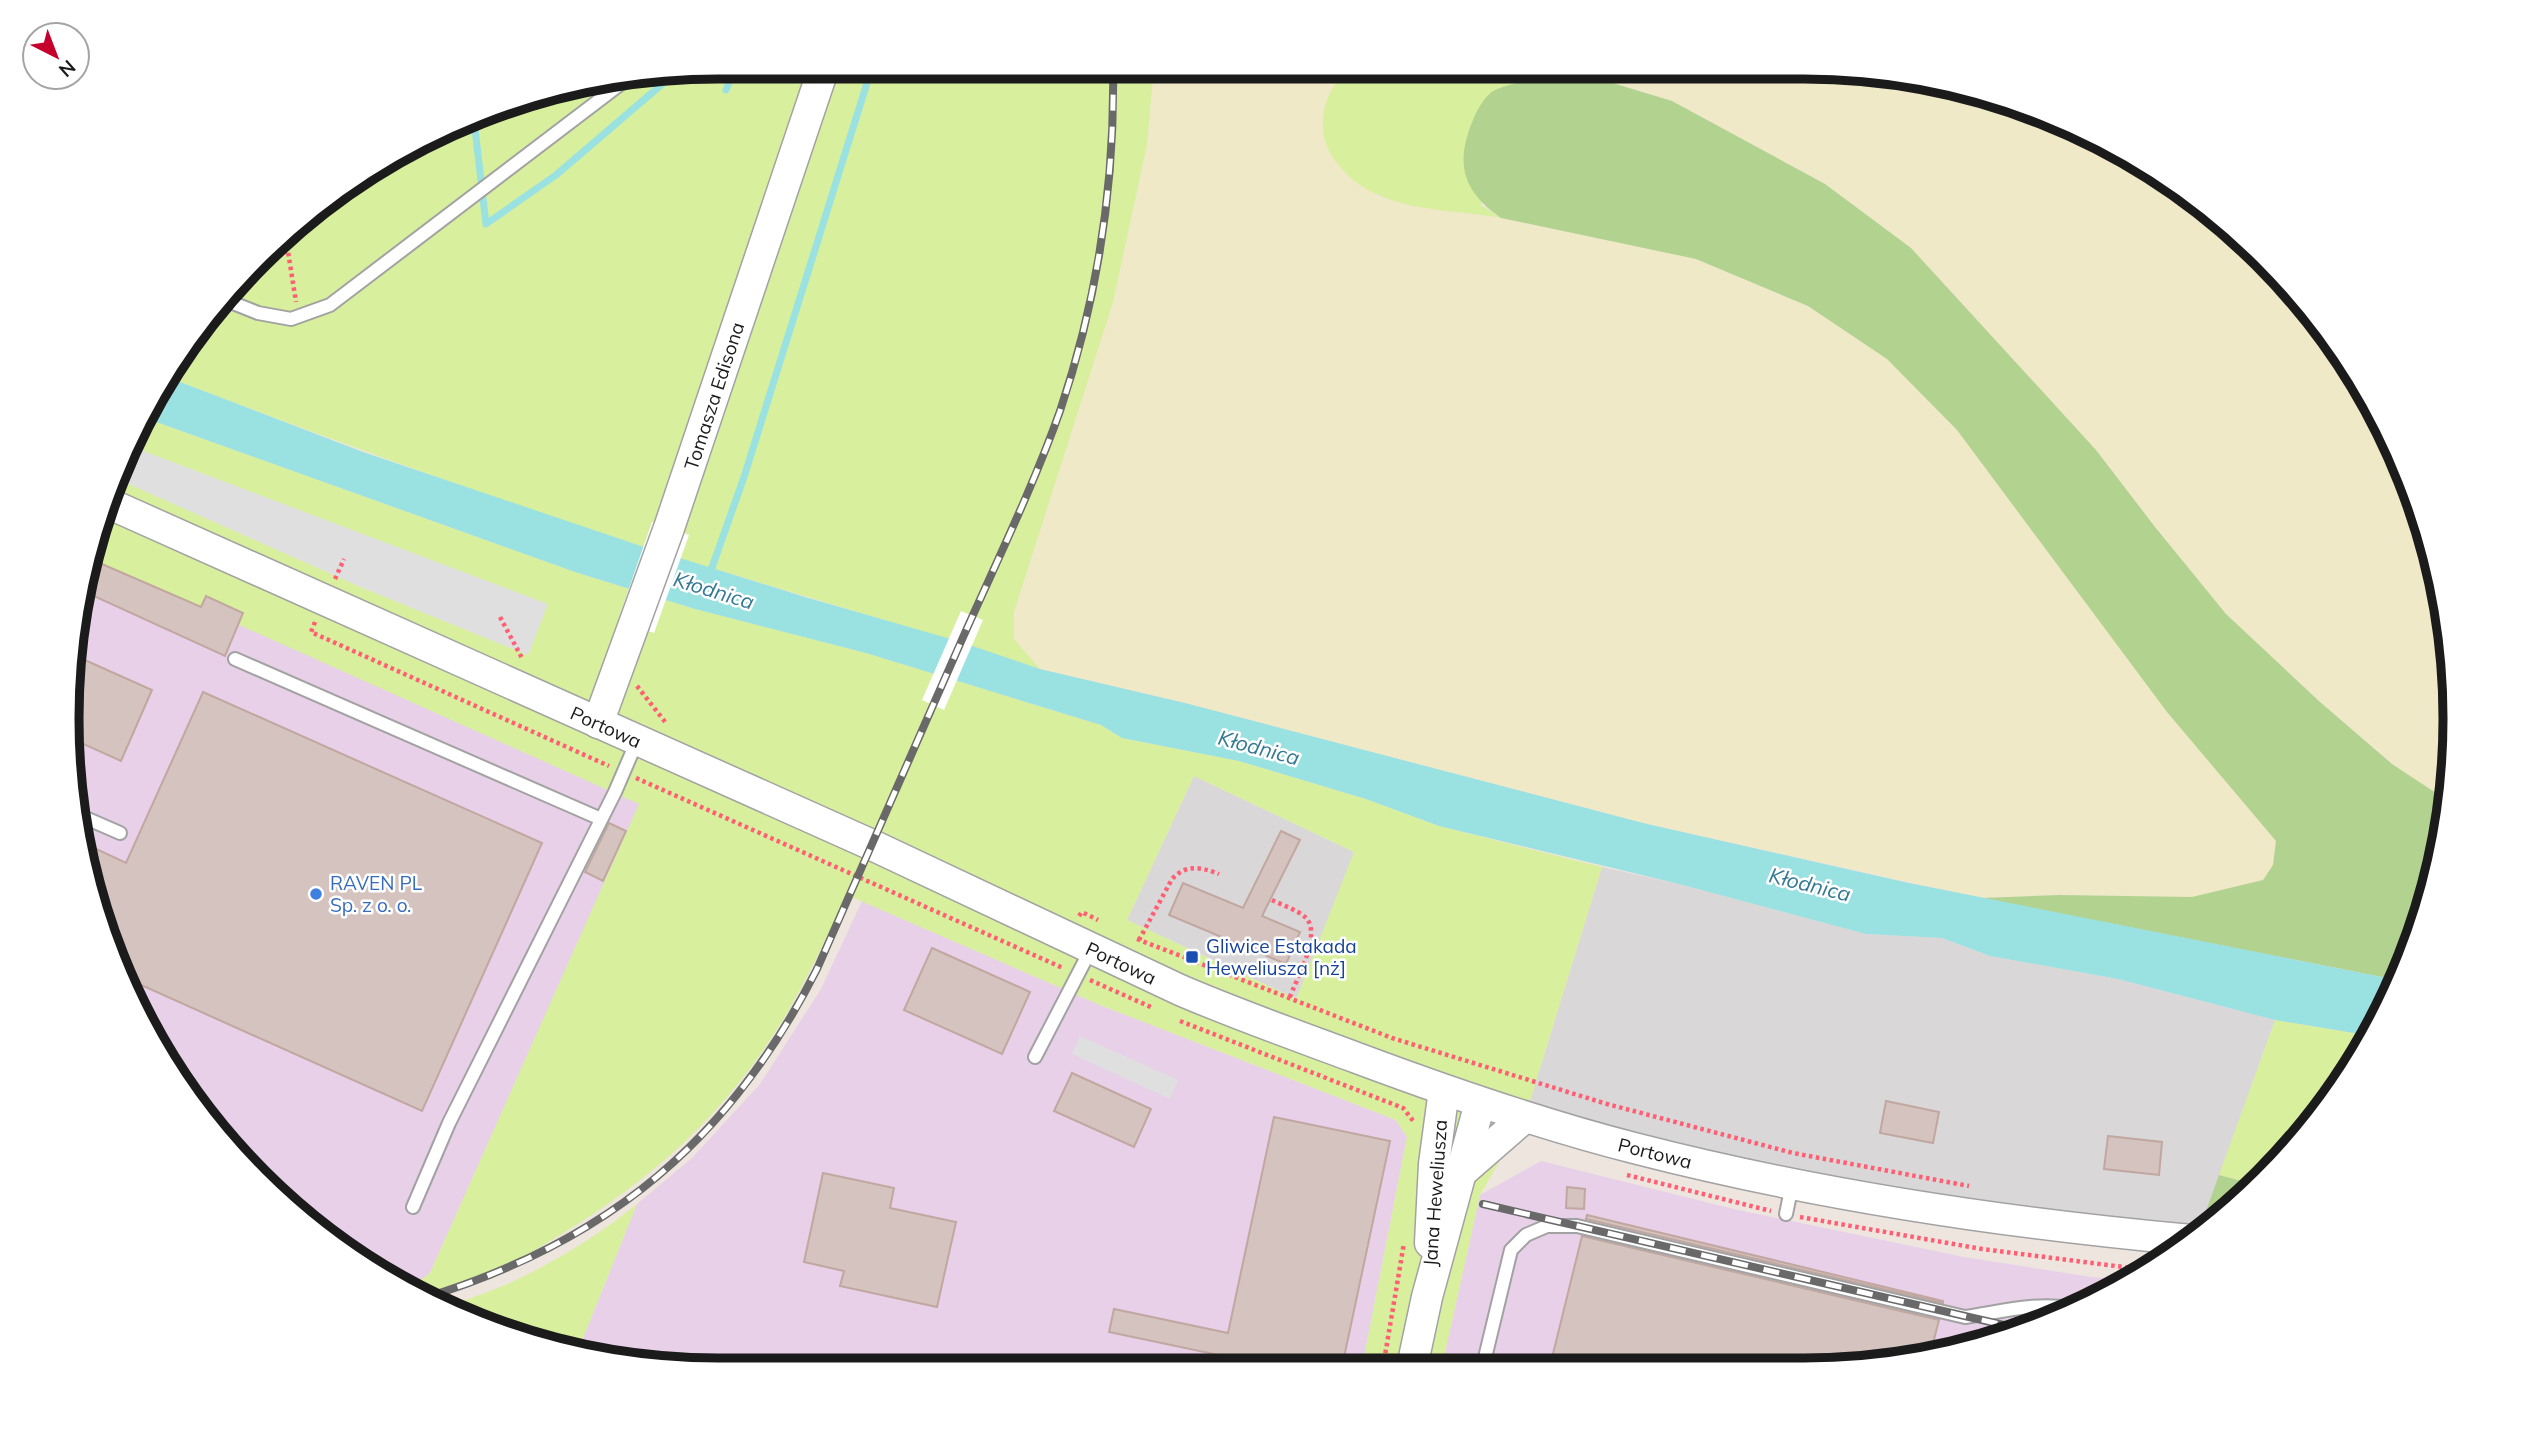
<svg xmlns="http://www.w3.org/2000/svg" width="2522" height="1437" font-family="Mulish,sans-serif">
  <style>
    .residential { fill: #d9d7d8 }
    .industrial { fill: #e7d0e8 }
    .farmland { fill: #efe9c7 }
    .grass { fill: #d8ef9e; fill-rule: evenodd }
    .forest { fill: #b2d28f }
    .parking { fill: #dfdfdf }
    .water { fill: #9ae1e1 }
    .pier { fill: #fff }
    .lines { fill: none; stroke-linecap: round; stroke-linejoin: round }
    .stream { stroke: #9ae1e1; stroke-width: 7 }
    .building { fill: #d5c3bf; stroke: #c1a7a0; stroke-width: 2 }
    .service-casing { stroke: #a2a2a2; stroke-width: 16 }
    .tertiary-casing { stroke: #a2a2a2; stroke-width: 33 }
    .path { stroke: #ff5e73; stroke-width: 4.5; stroke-dasharray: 3.5 3.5; stroke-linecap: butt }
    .service { stroke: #fff; stroke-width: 12 }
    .tertiary { stroke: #fff; stroke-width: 30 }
    .rail-casing { stroke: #696969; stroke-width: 8 }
    .rail { stroke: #fff; stroke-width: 5; stroke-dasharray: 16; stroke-linecap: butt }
    .shop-dot { fill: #3f7fe0; stroke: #fff; stroke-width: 2.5 }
    .transit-dot { fill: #1a4fb4; stroke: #fff; stroke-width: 2.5 }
    .labels { text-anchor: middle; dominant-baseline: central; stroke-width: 5; stroke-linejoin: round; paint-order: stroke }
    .street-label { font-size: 19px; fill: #1b1b1b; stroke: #fff }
    .shop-label { font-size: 19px; fill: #366cbe; stroke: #fff; text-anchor: start }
    .transit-label { font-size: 19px; fill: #164399; stroke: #fff; text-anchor: start }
    .water-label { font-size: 21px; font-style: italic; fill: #367993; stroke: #fff }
    .rim { fill: none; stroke: #1b1b1b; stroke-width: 9 }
  </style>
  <rect width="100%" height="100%" fill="#eee5df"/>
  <g class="residential">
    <path d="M1194 776 1354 852 1297 999 1127 920Z"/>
    <path d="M1602 867 1679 884 1866 934 1942 938 1990 956 2118 979 2275 1020 2199 1234 1974 1215 1525 1117Z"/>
  </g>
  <g class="industrial">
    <path d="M88 558 200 607 206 596 640 804 430 1273 412 1287 405 1288 392 1283 228 1148 116 968 68 761Z"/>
    <path d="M862 901 1100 1005 1396 1120 1407 1137 1362 1367 676 1369 577 1353 637 1204 692 1158 760 1084 821 989Z"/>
    <path d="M1541 1161 1738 1210 1964 1257 2091 1277 2126 1280 2013 1336 1888 1365 1442 1366 1480 1195Z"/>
  </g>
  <g class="farmland">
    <path d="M1154 67H1354L1348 71 1376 196 1419 207 1501 218 1696 259 1808 306 1887 359 1957 430 2276 841 2273 865 2263 880 2192 897 2059 895 1981 898 1643 823 1185 703 1040 669 1014 639V612L1113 302 1147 145Z"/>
    <path d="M1508 67 1846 68 1973 89 2130 154 2234 229 2321 322 2388 431 2433 550 2454 676 2450 798 2436 793 2392 764 2320 702 2226 614 2155 527 2096 450 1911 248 1825 184 1672 101 1606 81Z"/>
  </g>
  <g class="grass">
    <path d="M719 67H1154L1147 145 1113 302 1014 612V639L1040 669C908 625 773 588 641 546 481 495 324 437 167 377L177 356 322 201 509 101Z"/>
    <path d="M1354 67H1508L1559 76 1516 83 1481 205 1501 218C1446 208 1375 213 1338 164 1327 151 1322 138 1323 120 1324 99 1335 78 1354 67Z"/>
    <path d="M148 419 578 573 695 609 866 653 1101 725 1122 738 1239 761 1366 799 1439 826 1602 867 1525 1117 1480 1195 1442 1366 1362 1367 1407 1137 1396 1120 1100 1005 847 895C826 938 806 982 781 1023 713 1132 630 1197 519 1259 501 1269 438 1298 419 1294 415 1293 409 1290 405 1288L412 1287 430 1273 639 804 237 624 243 613 206 596 201 607 88 558 89 549 120 480 356 585 528 655 547 604 135 448ZM1194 776 1354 852 1296 999 1127 920Z"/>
    <path d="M2275 1020 2372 1036 2368 1045 2265 1179 2257 1185 2219 1175Z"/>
    <path d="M637 1204 577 1353 549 1348 446 1305C509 1291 587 1245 637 1204Z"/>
  </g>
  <g class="forest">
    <path d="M1559 76 1606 81 1672 101 1825 184 1911 248 2096 450 2155 527 2226 614 2320 702 2392 764 2436 793 2450 798 2421 928 2397 980 1981 898 2059 895 2192 897 2263 880 2273 865 2276 841 2167 712 1957 430 1887 359 1808 306 1696 259 1501 218C1462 191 1455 163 1473 120 1477 110 1485 95 1495 90 1515 81 1538 80 1559 76Z"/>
    <path d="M2219 1175 2257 1185 2212 1223 2202 1222Z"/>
  </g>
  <g class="parking">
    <path d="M135 448 548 604 528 655 356 585 120 480Z"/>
    <path d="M1080 1036 1178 1080 1170 1099 1072 1054Z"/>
  </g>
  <path class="water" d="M167 377 363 452 638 545 805 597 961 642 1040 669 1185 703 1643 823 1909 883 2397 980 2372 1036 2275 1020 2118 979 1990 956 1942 938 1866 934 1679 884 1439 826 1366 799 1239 761 1122 738 1101 725 866 653 695 609 578 573 148 419Z"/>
  <g class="pier">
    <path d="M652 522 689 535 654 633 618 620Z"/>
    <path d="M961 611 983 620 944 710 922 700Z"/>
  </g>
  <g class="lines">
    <g class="stream">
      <path d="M726 90 735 67"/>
      <path d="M474 120 486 224 556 175 674 74"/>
      <path d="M709 576 744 477 872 67"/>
    </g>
  </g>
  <g class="building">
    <path d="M88 558 201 607 206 596 243 613 225 656 85 592Z"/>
    <path d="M78 657 152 690 121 761 70 738Z"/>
    <path d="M203 692 542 843 422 1111 121 976 116 968 88 845 126 863Z"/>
    <path d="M609 823 626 831 603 881 585 872Z"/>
    <path d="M1281 831 1300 840 1262 916 1300 932 1286 964 1169 915 1183 883 1243 908Z"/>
    <path d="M932 948 1030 992 1002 1054 904 1010Z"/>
    <path d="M1072 1073 1151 1109 1134 1147 1054 1111Z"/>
    <path d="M1886 1101 1939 1112 1933 1143 1880 1133Z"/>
    <path d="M1274 1117 1390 1141 1342 1367H1276L1109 1332 1114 1309 1228 1333Z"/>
    <path d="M2108 1136 2162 1142 2159 1175 2104 1169Z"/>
    <path d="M823 1173 894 1188 890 1208 956 1222 937 1307 840 1286 844 1271 804 1262Z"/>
    <path d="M1567 1187 1585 1189 1584 1209 1566 1208Z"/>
    <path d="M1587 1215 1943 1301V1303L1586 1219Z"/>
    <path d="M1582 1236 1939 1320 1930 1355 1888 1365 1550 1366Z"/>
  </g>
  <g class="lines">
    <g class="service-casing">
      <g id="service">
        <path d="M228 301 258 313 291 319 330 305 623 82"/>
        <path d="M235 659 601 819"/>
        <path d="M81 816 120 833"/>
        <path d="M1035 1057 1091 949"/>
        <path d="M413 1207 449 1123 615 792 637 741"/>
        <path d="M1786 1214 1792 1185"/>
        <path d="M1483 1366 1511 1250 1526 1235 1547 1226H1577L1965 1317C2000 1312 2035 1302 2070 1308"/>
      </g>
    </g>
    <g class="tertiary-casing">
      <g id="tertiary">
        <path d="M110 504 872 845 1180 990C1238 1015 1298 1036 1357 1058 1448 1092 1540 1124 1634 1148 1816 1195 2004 1223 2191 1240"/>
        <path d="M598 723 669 528 824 67"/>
        <path d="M1463 1171 1525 1117"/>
        <path d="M1430 1243 1434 1164 1444 1090"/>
        <path d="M1412 1367 1427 1297 1480 1103"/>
      </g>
    </g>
    <g class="path">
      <path d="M286 239 296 302"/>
      <path d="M335 579 344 559"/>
      <path d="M500 617 523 660"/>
      <path d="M315 622 311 632 609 766"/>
      <path d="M637 686 666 723"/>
      <path d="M636 778 1063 968"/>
      <path d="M1272 900C1282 905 1297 910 1305 917 1323 933 1296 980 1289 999"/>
      <path d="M1079 916 1082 912 1098 920"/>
      <path d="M1137 939 1392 1038 1607 1104 1793 1153 1969 1186"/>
      <path d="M1139 940 1172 879C1186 864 1201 867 1219 874"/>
      <path d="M1090 980 1153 1008"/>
      <path d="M1180 1021 1403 1108 1414 1122"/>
      <path d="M1627 1175 1771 1211"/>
      <path d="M1800 1217 1982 1249 2147 1270"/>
      <path d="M1383 1367 1404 1243"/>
    </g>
    <use href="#service" class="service"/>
    <use href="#tertiary" class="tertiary"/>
    <g class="rail-casing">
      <g id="rail">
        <path d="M1483 1204 2025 1330"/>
        <path d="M427 1297C609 1241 731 1139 817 969 866 858 915 746 964 635 997 561 1033 487 1060 411 1097 301 1115 183 1113 67"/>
      </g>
    </g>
    <use href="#rail" class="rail"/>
  </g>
  <circle class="shop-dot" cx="316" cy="894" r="7"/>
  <rect class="transit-dot" x="1185" y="950" width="14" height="14" rx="3.5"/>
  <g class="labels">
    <g class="street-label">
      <text transform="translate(714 396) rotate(-72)">Tomasza Edisona</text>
      <text transform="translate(606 727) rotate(24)">Portowa</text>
      <text transform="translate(1121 963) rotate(25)">Portowa</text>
      <text transform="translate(1655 1153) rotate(14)">Portowa</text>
      <text transform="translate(1435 1193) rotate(-86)">Jana Heweliusza</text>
    </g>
    <g class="shop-label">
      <text x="330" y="883">RAVEN PL<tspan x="330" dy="22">Sp. z o. o.</tspan></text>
    </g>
    <g class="transit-label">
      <text x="1206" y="946">Gliwice Estakada<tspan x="1206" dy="22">Heweliusza [nż]</tspan></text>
    </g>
    <g class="water-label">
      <text transform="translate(714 590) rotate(17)">Kłodnica</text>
      <text transform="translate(1259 747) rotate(15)">Kłodnica</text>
      <text transform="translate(1810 884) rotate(14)">Kłodnica</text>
    </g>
  </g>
  <path d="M0 0H2522V1437H0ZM718 79H1804A639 639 0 0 1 2443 718V719A639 639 0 0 1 1804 1358H718A639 639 0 0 1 79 719V718A639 639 0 0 1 718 79Z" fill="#fff" fill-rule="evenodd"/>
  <path class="rim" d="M718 79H1804A639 639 0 0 1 2443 718V719A639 639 0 0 1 1804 1358H718A639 639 0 0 1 79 719V718A639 639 0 0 1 718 79Z"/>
  <g transform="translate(56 56) rotate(138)"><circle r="33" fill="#ffffff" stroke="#a4a4a4" stroke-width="2"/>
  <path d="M0-5L12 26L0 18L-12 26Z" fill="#c5002d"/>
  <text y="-10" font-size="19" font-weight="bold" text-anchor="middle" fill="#1b1b1b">N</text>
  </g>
</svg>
